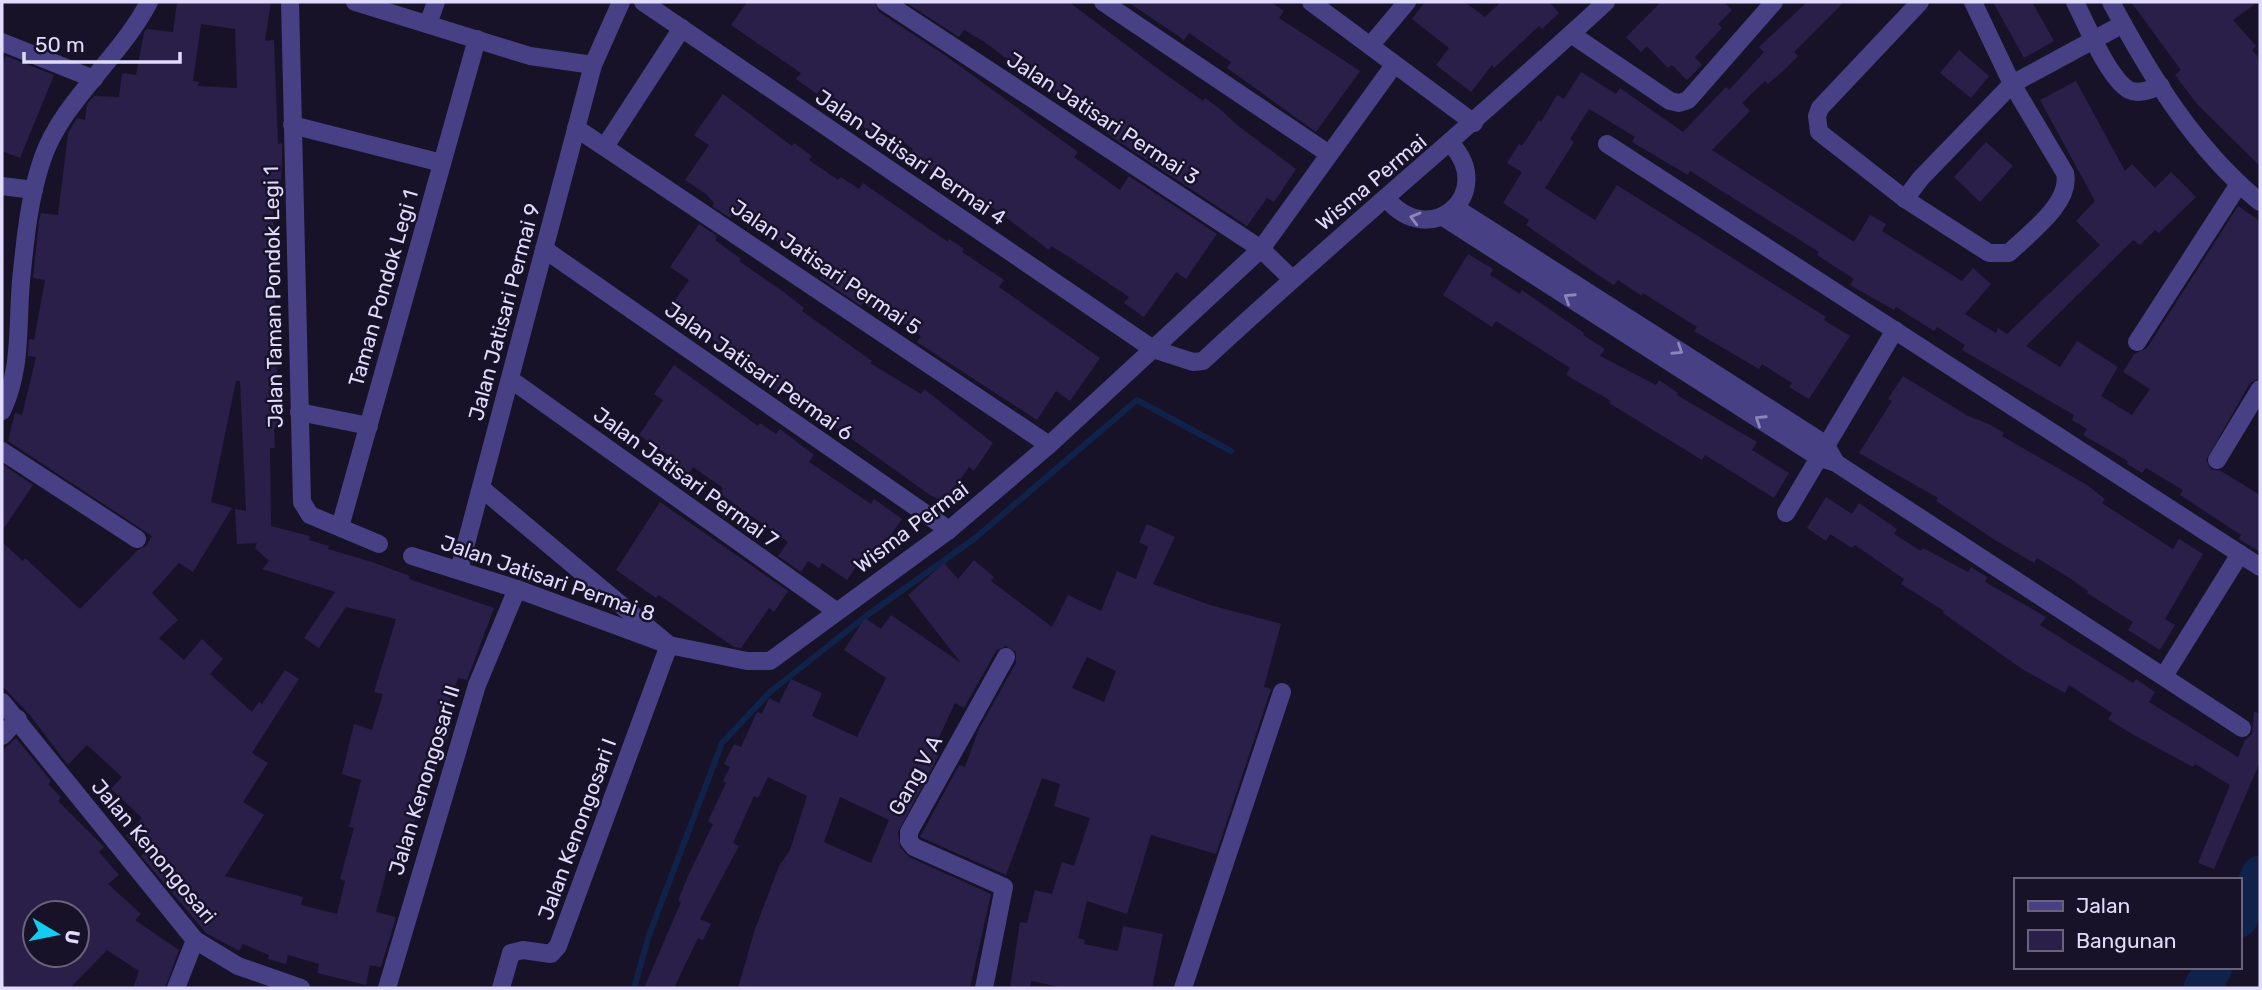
<svg xmlns="http://www.w3.org/2000/svg" width="2262" height="990" font-family="Rubik,sans-serif">
  <style>
    .lines { fill: none; stroke-linecap: round; stroke-linejoin: round }
    .stream { stroke: #102249; stroke-width: 6 }
    .river { stroke: #102249; stroke-width: 37 }
    .building { fill: #2a1f48; fill-rule: evenodd }
    .minor { stroke: #474084; stroke-width: 18 }
    .oneway { stroke: #8c86ba }
    .labels { text-anchor: middle; dominant-baseline: central; stroke-width: 5; stroke-linejoin: round; paint-order: stroke }
    .street-label { font-size: 21px; fill: #e1dbfd; stroke: #171228 }
  </style>
  <rect width="100%" height="100%" fill="#171228"/>
  <g class="lines">
    <path class="stream" d="M634 988 649 935 722 743 770 692 866 616 974 539 1137 400 1231 451"/>
    <g class="river">
      <path d="M2239 919 2260 874"/>
      <path d="M2202 988 2214 967"/>
    </g>
  </g>
  <g class="building">
    <path d="M177 2H271L265 41 274 40 278 144 282 143V160L281 181 274 182 273 205 278 427 274 428 275 448H270L271 526 310 536 309 540 329 546 328 549 369 561 410 576 409 579 494 608 467 680 458 678 442 725 451 728 418 821 415 820 404 866 389 862 376 912 396 917 381 967 370 965 366 985 317 973 319 964 288 955 286 964 268 959 269 955 243 944 239 951 206 933 141 856 145 852 126 836 142 818 111 789 122 777 87 745 68 765 29 714 2 686V542L23 561 25 558 80 609 138 550 146 546 152 536 8 441 15 413 22 415 36 357 28 356 29 339 34 340 45 280 33 278 39 221 41 213 58 215 68 133 77 118 85 120 87 104 94 96 119 97 122 73 136 75 144 32 147 29 173 32ZM201 24 235 29 237 88 198 86 199 82 193 81ZM236 381H240L246 511 235 509 237 544 257 543 255 548 269 561 262 569 335 592 304 638 319 648 346 607 396 619 374 692 383 694 372 730 354 724 342 774 361 780 349 827 354 828 340 879 345 881 337 914 301 905 303 897 225 876 264 815 243 802 268 763 252 753 299 679 285 670 262 704 259 702 252 712 210 674 223 659 202 639 184 660 159 638 178 620 152 593 179 563 193 572 232 508 211 502Z"/>
    <path d="M747 2H874L879 12 946 56 1078 152 1074 157 1120 190 1129 176 1217 234 1186 279 1176 272 1144 317 1124 303 1129 297 1074 260 1051 246 1049 250 988 204 950 184 909 154 913 149 884 129 878 139 844 111 847 107 821 89 817 94 796 79 801 73 731 25Z"/>
    <path d="M905 2H1069L1161 71 1203 101 1205 98 1220 109 1237 125 1296 169 1274 202 1267 198 1247 226 1118 141 983 41 964 30 959 37Z"/>
    <path d="M1128 2H1271L1284 11 1279 18 1360 71 1316 132 1227 68 1231 62 1189 33 1184 40Z"/>
    <path d="M1425 2H1465L1485 17 1501 2H1549L1559 13 1542 29 1539 26 1494 68 1492 65 1471 92 1436 65 1449 48 1412 19Z"/>
    <path d="M1661 2H1724L1732 10 1718 24 1722 28 1695 57 1702 65 1687 80 1672 65 1668 68 1647 46 1641 52 1626 37Z"/>
    <path d="M1807 2H1844L1794 52 1798 56 1783 71 1768 84 1765 81 1742 103 1750 111 1712 150 1854 242 1870 215 1886 224 1882 231 1962 281 1973 268 1991 284 1965 314 1996 333 1998 328 2007 334 2100 245 2076 221 2095 201 2040 100 2076 81 2125 171 2132 164 2155 188 2171 172 2196 197 2159 233 2155 230 2140 245 2133 240 2026 346 2060 367 2077 341 2118 367 2101 396 2132 415 2150 389 2123 372 2134 354 2147 348 2238 206 2260 221V378L2250 383 2206 460 2211 469 2221 471 2260 495V552L2239 539 2241 535 2180 495 2183 490 2146 468 2142 473 2127 464 2128 461 2083 435 2087 429 2072 420 2074 415 1962 350 1965 345 1937 327 1934 331 1896 307 1894 310 1850 285 1854 279 1817 255 1819 252 1690 171 1688 175 1632 142 1635 137 1596 113 1589 109 1570 139 1574 142 1545 188 1595 220 1617 185 1826 317 1824 320 1850 336 1809 399 1789 387 1792 383 1762 364 1759 369 1694 331 1697 327 1643 293 1642 296 1618 280 1614 285 1595 273 1526 225 1529 220 1503 203 1522 172 1507 163 1519 144 1522 146 1539 120 1541 122 1557 95 1564 99 1581 72 1616 94 1620 88 1683 132 1726 87 1729 90 1764 52 1759 47Z"/>
    <path d="M1993 2H2032L2054 41 2024 58Z"/>
    <path d="M2131 2H2258L2233 20 2256 46 2252 50 2260 59V166L2197 104 2175 75 2181 70Z"/>
    <path d="M1959 50 1989 76 1971 98 1940 73Z"/>
    <path d="M6 56 54 75 20 158 2 151V66Z"/>
    <path d="M723 94 792 146 794 143 812 156 809 160 838 180 841 177 859 189 863 183 948 242 949 239 964 249 962 252 1004 280 999 287 1100 358 1070 401 1056 391 1037 420 917 342 921 336 895 318 892 323 863 303 861 306 820 278 822 275 775 240 734 213 730 218 712 206 714 203 706 194 685 180 709 145 694 135Z"/>
    <path d="M1986 142 2013 166 1980 202 1954 177Z"/>
    <path d="M699 224 717 236 715 240 741 259 739 261 785 293 804 308 802 311 872 361 870 363 921 394 924 389 993 443 974 471 969 467 944 502 930 495 779 387 776 391 737 367 742 360 669 309 689 280 670 267Z"/>
    <path d="M1468 254 1493 269 1490 275 1520 294 1522 290 1584 333 1583 335 1605 349 1600 356 1656 385 1659 380 1678 393 1677 395 1757 442 1752 450 1789 473 1774 498 1705 455 1702 460 1609 403 1611 401 1566 375 1570 368 1496 321 1492 327 1443 295Z"/>
    <path d="M674 365 758 426 760 423 776 434 780 429 814 455 809 462 871 504 874 499 902 519 874 559 865 553 847 580 822 563 819 568 808 561 801 572 778 556 788 542 719 493 723 488 693 467 688 475 669 462 672 458 639 435 663 400 654 394Z"/>
    <path d="M1903 376 1968 416 1989 424 2004 433 2002 436 2087 485 2105 499 2102 503 2173 549 2179 539 2203 554 2165 619 2175 625 2160 650 2128 630 2133 622 2087 593 2088 591 2071 579 2037 558 2034 563 1995 540 1936 501 1938 498 1859 453 1892 401 1888 399Z"/>
    <path d="M2 464 33 485 2 531Z"/>
    <path d="M1826 497 1852 514 1859 503 1897 529 1894 534 1921 551 1923 548 1968 572 1971 567 1987 577 1985 582 2046 617 2040 625 2133 683 2136 679 2155 692 2149 702 2238 757 2245 740 2252 734 2254 712 2260 713V762L2214 869 2198 863 2230 785 2195 764 2193 767 2132 734 2108 719 2112 713 2069 685 2065 693 2022 669 1943 613 1944 611 1901 584 1904 579 1855 545 1852 548 1830 534 1826 541 1807 528Z"/>
    <path d="M660 502 788 591 774 612 769 608 741 648 734 647 659 595 656 598 616 570Z"/>
    <path d="M1147 524 1175 537 1153 584 1210 605 1281 624 1264 687 1271 689 1216 854 1151 835 1127 914 1087 901 1078 938 1085 940 1084 944 1118 951 1123 926 1163 934 1152 988H1065L1031 981 1030 988H1010L1020 922 1027 923 1035 890 1052 894 1062 862 1074 866 1090 818 1054 806 1060 784 1042 778 1006 875 920 837 959 765 965 767 979 729 1016 663V652L1006 646 996 651 964 708 955 703 932 752 939 755 898 832 900 847 909 857 991 894 970 988H738L755 929 779 866 790 850 807 796 768 777 758 798 754 796 733 843 739 846 700 919 711 924 703 940 698 938 674 988H644L681 902 678 901 687 878 713 824 708 821 726 783 723 781 730 767 724 764 734 744 741 747 757 712 762 714 769 698 779 703 791 679 822 693 812 716 857 737 886 678 844 650 865 618 881 629 891 615 961 663 908 595 944 563 958 579 974 560 994 577 991 581 1052 627 1068 595 1101 611 1117 571 1136 579 1148 547 1139 542ZM1087 657 1116 671 1104 702 1072 688ZM840 797 889 820 871 863 824 842Z"/>
    <path d="M16 738 51 781 48 784 61 797 58 801 104 847 99 852 119 875 108 884 141 914 135 920 179 950 165 988H133L139 971 107 950 70 988H2V751ZM35 913H77V955H35Z"/>
  </g>
  <g class="lines">
    <g class="minor">
      <path d="M290 2 302 502 310 515 379 544"/>
      <path d="M355 2 530 56 593 65"/>
      <path d="M643 2 1153 349 1261 249 1394 65"/>
      <path d="M885 2 1261 249 1292 279"/>
      <path d="M1103 2 1329 154"/>
      <path d="M1311 2 1474 123"/>
      <path d="M1920 2 1820 108 1817 116 1819 132 1905 199 1989 253H2009C2028 234 2072 203 2065 173L2012 84 1973 2"/>
      <path d="M2075 2C2086 23 2108 78 2129 90 2139 95 2151 89 2161 86"/>
      <path d="M2111 2C2150 75 2195 149 2260 202"/>
      <path d="M428 24 436 2"/>
      <path d="M1571 34 1670 101 1679 103 1688 100 1774 2"/>
      <path d="M2 42 94 79"/>
      <path d="M1370 46 1407 2"/>
      <path d="M292 125 442 163"/>
      <path d="M576 128 1049 445"/>
      <path d="M1607 144 2260 567"/>
      <path d="M606 145 682 28"/>
      <path d="M2 186 34 190"/>
      <path d="M1386 198C1430 252 1497 193 1451 144"/>
      <path d="M1905 199 1921 178 2012 84 2123 24"/>
      <path d="M1456 208 1825 444 1836 463"/>
      <path d="M1443 217 1818 457 1836 463 2242 728"/>
      <path d="M544 249 949 530"/>
      <path d="M2137 342 2239 184"/>
      <path d="M510 379 836 611"/>
      <path d="M2 411C22 369 17 327 21 281 25 241 29 198 42 160 61 102 121 57 149 2"/>
      <path d="M299 412 369 426"/>
      <path d="M2 451 137 539"/>
      <path d="M2217 460 2260 389"/>
      <path d="M481 488 669 645 558 946 551 954 523 950 511 953 501 988"/>
      <path d="M1786 513 1895 330"/>
      <path d="M340 527 477 39"/>
      <path d="M412 556 517 589 669 645 747 661H770L949 530 1049 445 1153 349 1193 362 1203 361C1335 238 1474 124 1606 2"/>
      <path d="M459 570 593 65 621 2"/>
      <path d="M2164 676 2240 554"/>
      <path d="M2 702 195 940 238 966 301 988"/>
      <path d="M2 736 18 719"/>
      <path d="M176 988 195 940"/>
      <path d="M387 988 477 685 517 589"/>
      <path d="M984 988 1004 887 914 847 909 841V832L1006 657"/>
      <path d="M1183 988 1282 692"/>
    </g>
  </g>
  <defs><path id="oneway-chevron" d="M-2-3.5L2.5 0L-2 3.5" fill="none" stroke-width="1.6" stroke-linecap="round" stroke-linejoin="round" transform="scale(1.75)"/></defs>
  <g class="oneway">
    <use href="#oneway-chevron" transform="translate(1415 218) rotate(-165)"/>
    <use href="#oneway-chevron" transform="translate(1569 298) rotate(-147)"/>
    <use href="#oneway-chevron" transform="translate(1678 350) rotate(33)"/>
    <use href="#oneway-chevron" transform="translate(1760 420) rotate(-147)"/>
  </g>
  <g class="labels">
    <g class="street-label">
      <text transform="translate(1103 118) rotate(33)">Jalan Jatisari Permai 3</text>
      <text transform="translate(911 157) rotate(34)">Jalan Jatisari Permai 4</text>
      <text transform="translate(1371 182) rotate(-40)">Wisma Permai</text>
      <text transform="translate(826 267) rotate(34)">Jalan Jatisari Permai 5</text>
      <text transform="translate(383 288) rotate(-74)">Taman Pondok Legi 1</text>
      <text transform="translate(273 297) rotate(-91)">Jalan Taman Pondok Legi 1</text>
      <text transform="translate(504 312) rotate(-75)">Jalan Jatisari Permai 9</text>
      <text transform="translate(759 371) rotate(35)">Jalan Jatisari Permai 6</text>
      <text transform="translate(686 477) rotate(36)">Jalan Jatisari Permai 7</text>
      <text transform="translate(911 527) rotate(-37)">Wisma Permai</text>
      <text transform="translate(548 578) rotate(19)">Jalan Jatisari Permai 8</text>
      <text transform="translate(915 775) rotate(-61)">Gang V A</text>
      <text transform="translate(424 780) rotate(-73)">Jalan Kenongosari II</text>
      <text transform="translate(577 829) rotate(-70)">Jalan Kenongosari I</text>
      <text transform="translate(154 851) rotate(50)">Jalan Kenongosari</text>
    </g>
  </g>
  <rect width="2262" height="990" fill="none" stroke="#e1dbfd" stroke-width="7"/>
  <rect x="2014" y="878" width="228" height="91" fill="#171228" stroke="#68627d" stroke-width="2"/>
  <rect x="2028" y="901" width="35" height="10" fill="#474084" stroke="#68627d" stroke-width="2"/>
  <text x="2076" y="913" font-size="21" fill="#e1dbfd">Jalan</text>
  <rect x="2028" y="930" width="35" height="21" fill="#2a1f48" stroke="#68627d" stroke-width="2"/>
  <text x="2076" y="948" font-size="21" fill="#e1dbfd">Bangunan</text>
  <g transform="translate(56 934) rotate(100)"><circle r="33" fill="#171228" stroke="#68627d" stroke-width="2"/>
  <path d="M0-5L12 26L0 18L-12 26Z" fill="#13cdf1"/>
  <text y="-10" font-size="19" font-weight="bold" text-anchor="middle" fill="#e1dbfd">U</text>
  </g>
  <path d="M24 52v10h156v-10" fill="none" stroke="#e1dbfd" stroke-width="3.5"/>
  <text x="35" y="52" font-size="21" fill="#e1dbfd" stroke="#171228" stroke-width="5" paint-order="stroke">50 m</text>
</svg>
